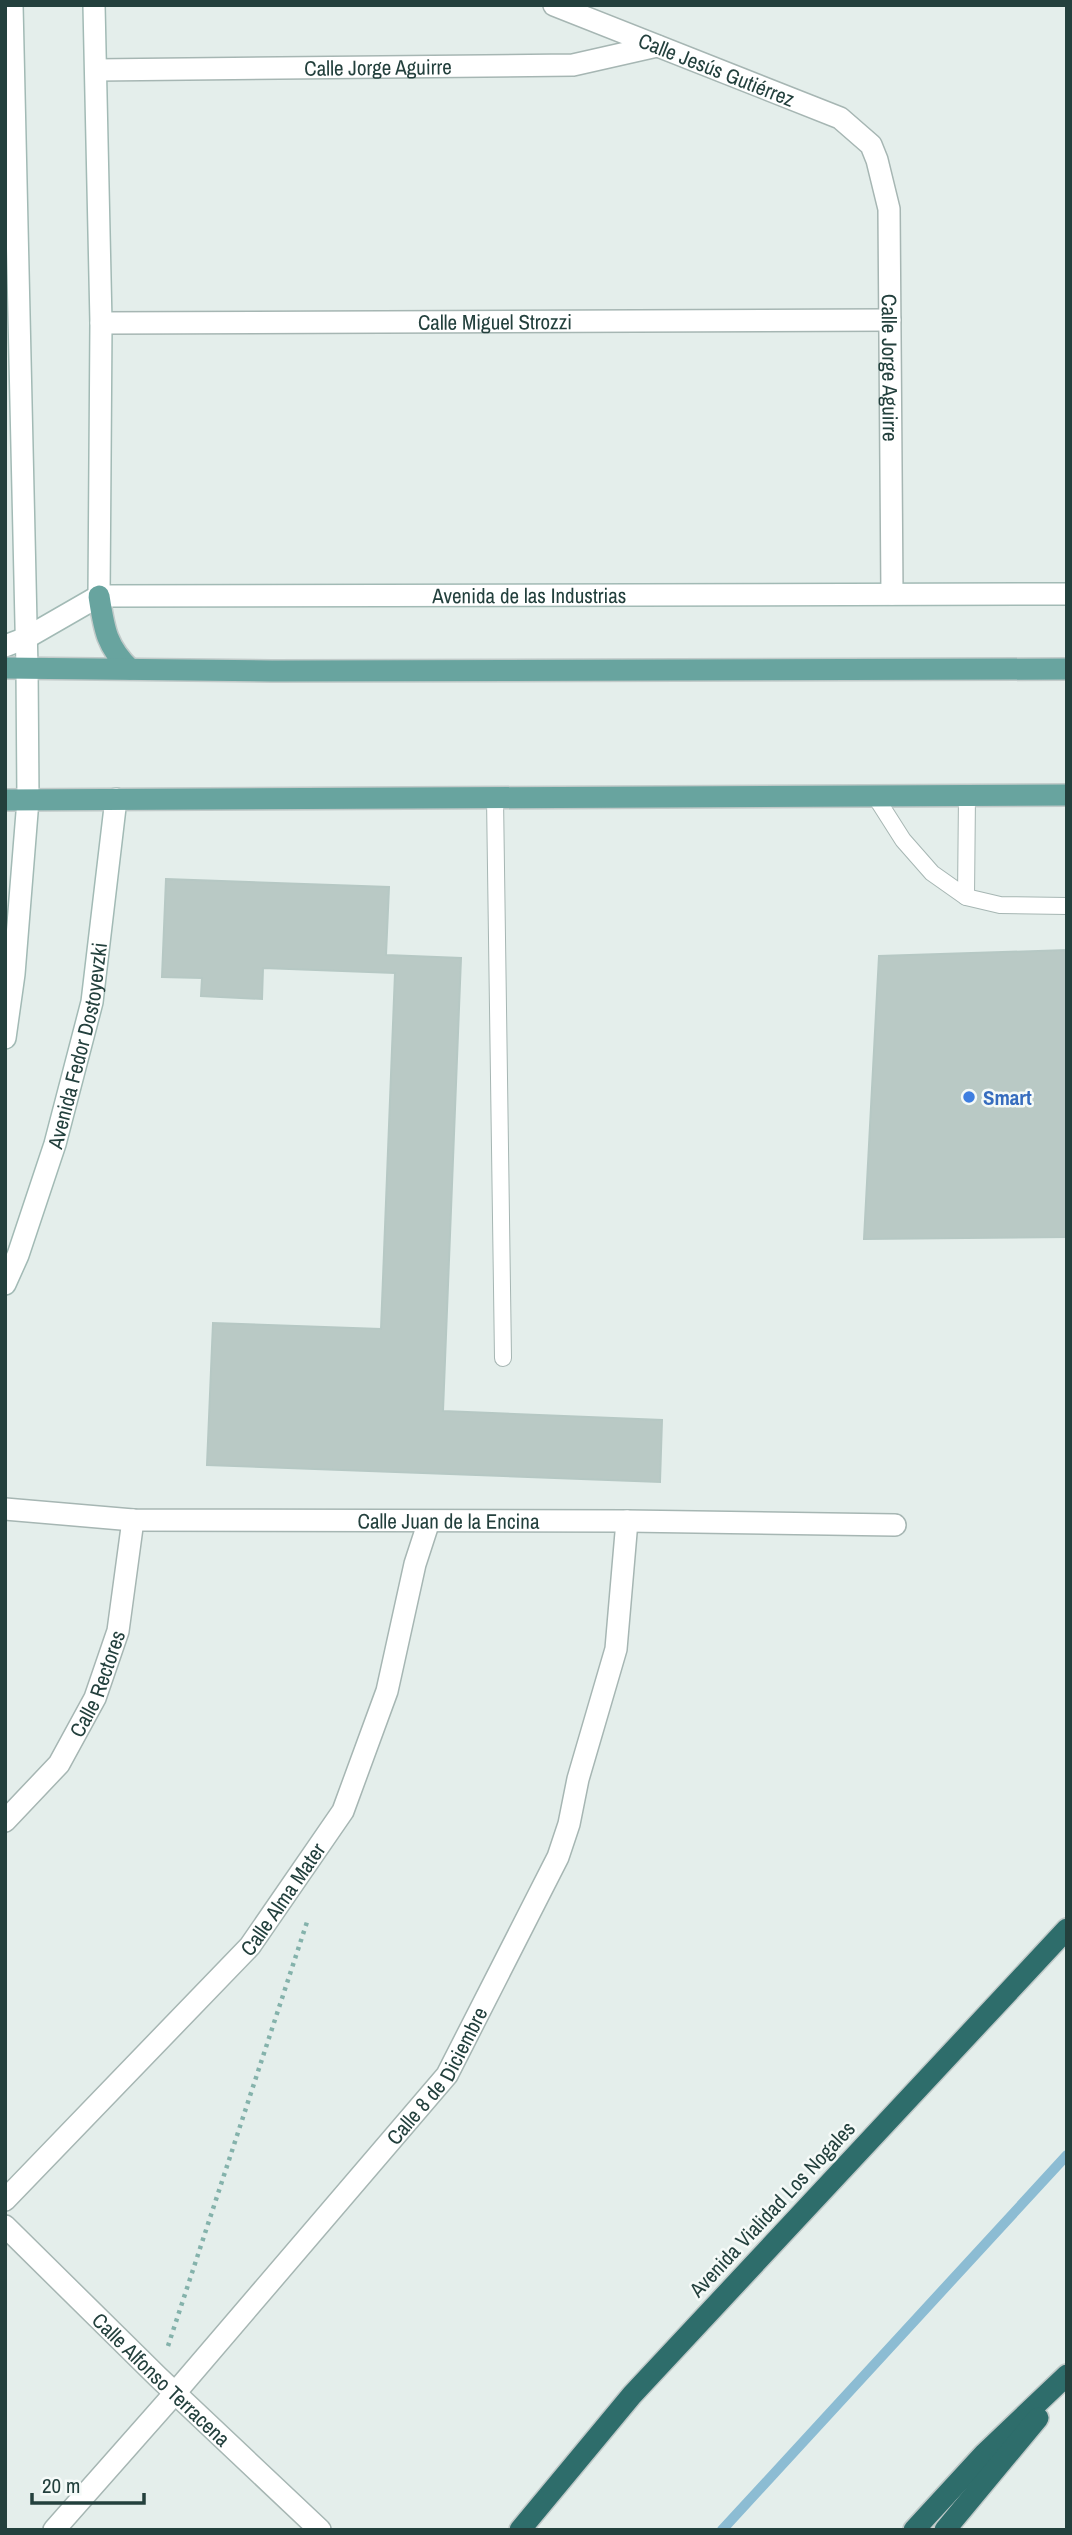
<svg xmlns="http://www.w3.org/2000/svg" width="1072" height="2535" font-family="'Archivo Narrow',sans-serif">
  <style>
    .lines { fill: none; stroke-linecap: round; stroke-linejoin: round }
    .stream { stroke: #8cbcd3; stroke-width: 10 }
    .building { fill: #b9c9c5; stroke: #b6c8c4; stroke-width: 2 }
    .lane-casing { stroke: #a6b6b3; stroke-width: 18 }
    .street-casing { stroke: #a6b6b3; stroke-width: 24 }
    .secondary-casing { stroke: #a2bab5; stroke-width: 24 }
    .primary-casing { stroke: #c1cac9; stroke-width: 24 }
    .highway-casing { stroke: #c1cac9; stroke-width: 24 }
    .path { stroke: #84b2ab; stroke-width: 4.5; stroke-dasharray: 3.5 5; stroke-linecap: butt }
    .lane { stroke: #fff; stroke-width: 16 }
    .street { stroke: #fff; stroke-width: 21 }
    .secondary { stroke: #fff; stroke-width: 21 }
    .primary { stroke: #68a49f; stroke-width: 21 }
    .highway { stroke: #2e6d6b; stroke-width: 21 }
    .shop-dot { fill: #3f7fe0; stroke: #f5faf8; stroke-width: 2.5 }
    .labels { text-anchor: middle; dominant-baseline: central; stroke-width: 5; stroke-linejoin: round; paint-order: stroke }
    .street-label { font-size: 21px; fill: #23403d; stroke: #f5faf8 }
    .shop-label { font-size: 21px; font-weight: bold; fill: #366cbe; stroke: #f5faf8; text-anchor: start }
  </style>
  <rect width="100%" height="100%" fill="#e4eeeb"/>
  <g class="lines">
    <path class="stream" d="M722 2530 1067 2155"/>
  </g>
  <g class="building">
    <path d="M166 879 389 887 386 955 461 958 443 1411 662 1420 660 1482 207 1465 213 1323 381 1329 395 973 263 968 262 999 201 996 202 978 162 977Z"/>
    <path d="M1067 950V1237L864 1239 879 956Z"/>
  </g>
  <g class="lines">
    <g class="lane-casing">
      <g id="lane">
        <path d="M875 796 903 840 932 873 966 897 1000 905 1067 906"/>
        <path d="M495 798 503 1358"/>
        <path d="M966 897 967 795"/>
      </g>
    </g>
    <g class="street-casing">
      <g id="street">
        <path id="s1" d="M554 5 840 118 871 145 877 160 889 209 892 594"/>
        <path id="s2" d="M96 70 573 65 657 46"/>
        <path id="s3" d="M101 323 890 320"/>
        <path id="s4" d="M5 1509 133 1520 627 1521 895 1525"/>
        <path id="s5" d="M5 1821 59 1764 95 1698 118 1631 133 1520"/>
        <path id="s6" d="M5 2200 250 1946 343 1811 387 1691 415 1564 429 1521"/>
        <path id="s7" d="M5 2226 158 2377 320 2530"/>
        <path id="s8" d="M54 2530 175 2393 447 2075 558 1857 569 1824 578 1779 616 1649 627 1521"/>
      </g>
    </g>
    <g class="secondary-casing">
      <g id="secondary">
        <path d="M94 5 101 323 99 596"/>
        <path id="s9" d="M5 646 26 638 99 596 1067 594"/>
        <path d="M5 1038 14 974 28 800 27 668 12 5"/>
        <path id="s10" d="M5 1284 18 1255 55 1144 92 1002 116 799"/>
      </g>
    </g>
    <g class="primary-casing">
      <g id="primary">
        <path d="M99 596C104 628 106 646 130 669"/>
        <path d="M5 668 272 671 1067 669"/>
        <path d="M5 800 1067 795"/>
      </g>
    </g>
    <g class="highway-casing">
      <g id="highway">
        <path d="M520 2530 632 2395 1067 1929"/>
        <path d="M914 2530 984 2454 1067 2375"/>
        <path d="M945 2530 1038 2418"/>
      </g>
    </g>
    <path class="path" d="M168 2346 308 1919"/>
    <use href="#lane" class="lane"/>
    <use href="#street" class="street"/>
    <use href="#secondary" class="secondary"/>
    <use href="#primary" class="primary"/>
    <use href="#highway" class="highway"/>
  </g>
  <circle class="shop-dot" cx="969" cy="1097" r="7"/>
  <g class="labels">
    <g class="street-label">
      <text stroke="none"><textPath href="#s2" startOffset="282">Calle Jorge Aguirre</textPath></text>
      <text stroke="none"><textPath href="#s1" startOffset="175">Calle Jesús Gutiérrez</textPath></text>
      <text stroke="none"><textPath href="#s3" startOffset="394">Calle Miguel Strozzi</textPath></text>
      <text stroke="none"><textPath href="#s1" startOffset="574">Calle Jorge Aguirre</textPath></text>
      <text stroke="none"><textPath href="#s9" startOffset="537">Avenida de las Industrias</textPath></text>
      <text stroke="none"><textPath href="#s10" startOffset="250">Avenida Fedor Dostoyevzki</textPath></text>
      <text stroke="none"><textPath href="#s4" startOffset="444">Calle Juan de la Encina</textPath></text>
      <text stroke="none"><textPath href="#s5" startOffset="168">Calle Rectores</textPath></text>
      <text stroke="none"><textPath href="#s6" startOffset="410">Calle Alma Mater</textPath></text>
      <text stroke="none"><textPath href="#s8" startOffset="595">Calle 8 de Diciembre</textPath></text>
      <text transform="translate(772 2209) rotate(-47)">Avenida Vialidad Los Nogales</text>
      <text stroke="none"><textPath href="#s7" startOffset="219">Calle Alfonso Terracena</textPath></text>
    </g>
    <g class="shop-label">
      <text x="983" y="1097">Smart</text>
    </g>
  </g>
  <rect width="1072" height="2535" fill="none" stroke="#23403d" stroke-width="14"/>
  <path d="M32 2493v10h112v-10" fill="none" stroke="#23403d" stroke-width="3.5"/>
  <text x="42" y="2493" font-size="21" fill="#23403d" stroke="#f5faf8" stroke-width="5" paint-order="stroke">20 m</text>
</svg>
